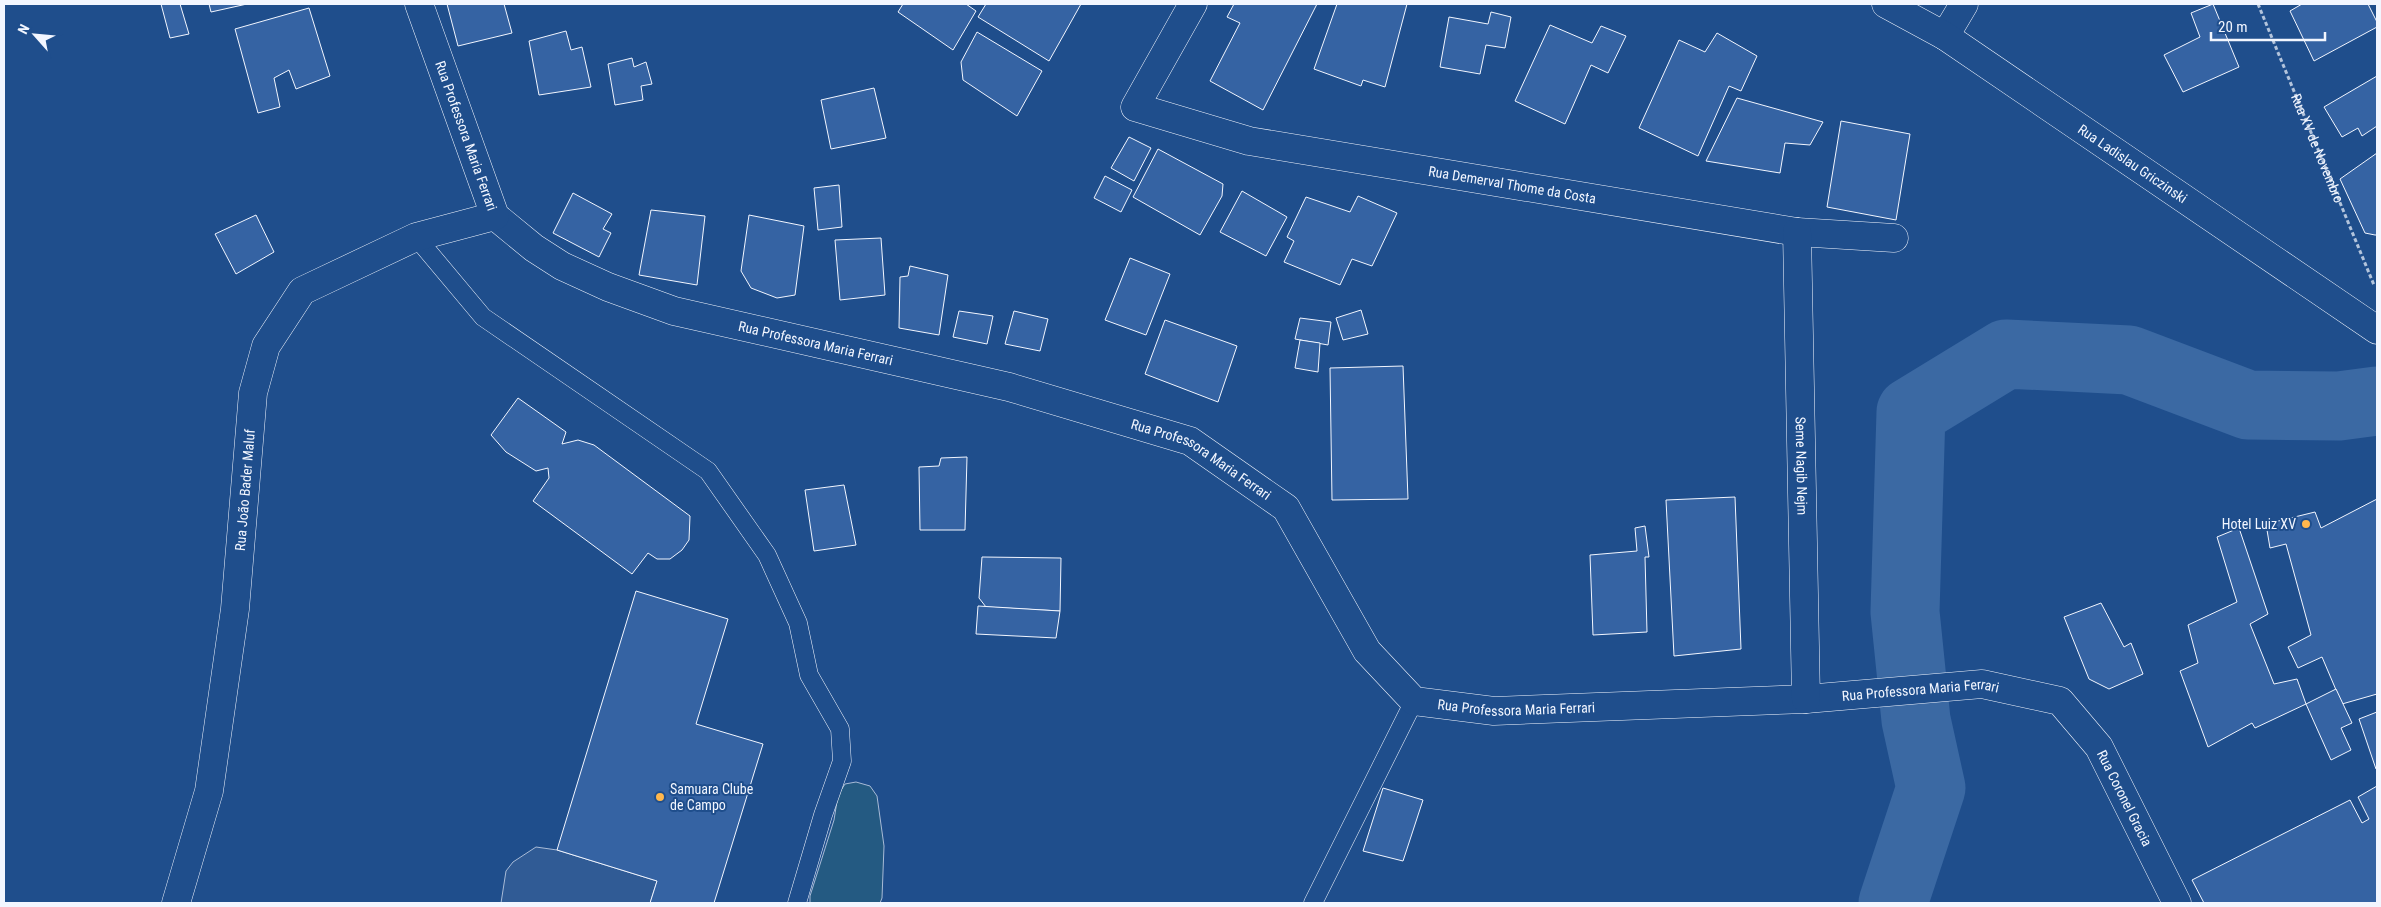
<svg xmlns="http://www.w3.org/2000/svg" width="2381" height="907" font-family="'Roboto Condensed',sans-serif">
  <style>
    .green { fill: #245a82; stroke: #a8bbd7 }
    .parking { fill: #305b95; stroke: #a8bbd7 }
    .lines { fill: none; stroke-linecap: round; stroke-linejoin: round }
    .river { stroke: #3b69a3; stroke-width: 69 }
    .building { fill: #3563a3; stroke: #f2f6ff }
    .lane-casing { stroke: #f2f6ff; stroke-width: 19 }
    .street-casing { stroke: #f2f6ff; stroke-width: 29 }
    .secondary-casing { stroke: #f2f6ff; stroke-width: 29 }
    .path { stroke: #b3c4dc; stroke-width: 3; stroke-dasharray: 4 2.5; stroke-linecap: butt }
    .lane { stroke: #1f4e8c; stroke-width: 18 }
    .street { stroke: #1f4e8c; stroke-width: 28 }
    .secondary { stroke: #1f4e8c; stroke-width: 28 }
    .poi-dot { fill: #ffb74d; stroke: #1f4e8c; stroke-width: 2 }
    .labels { text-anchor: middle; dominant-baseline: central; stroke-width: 4; stroke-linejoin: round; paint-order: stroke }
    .street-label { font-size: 14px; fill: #f2f6ff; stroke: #1f4e8c }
    .poi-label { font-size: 14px; fill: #f2f6ff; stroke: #1f4e8c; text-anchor: end }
  </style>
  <rect width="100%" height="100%" fill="#1f4e8c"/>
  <path class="green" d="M856 782 870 786 877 796 884 846 882 898 880 903H810V896L834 820 838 795 845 784Z"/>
  <path class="parking" d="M536 847 557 850 657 881 650 903H501L506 871 513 862Z"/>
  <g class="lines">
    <path class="river" d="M1893 903 1931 788 1916 720 1905 612 1911 412 2006 354 2129 360 2248 405 2339 406 2377 401"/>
  </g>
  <g class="building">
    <path d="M161 4H180L189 34 170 38Z"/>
    <path d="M209 4H247L211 12Z"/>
    <path d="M447 4H504L512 33 458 46Z"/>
    <path d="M903 4H966L976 11 953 50 898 12Z"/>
    <path d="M986 4H1081L1049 61 978 17Z"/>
    <path d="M1234 4H1317L1263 110 1210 81 1240 23 1227 17Z"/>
    <path d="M1337 4H1407L1385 87 1363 80 1361 86 1314 69Z"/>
    <path d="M2213 4 2239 67 2183 92 2164 55 2200 37 2191 13Z"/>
    <path d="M2302 4H2368L2377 22V27L2314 61 2290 11Z"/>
    <path d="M309 8 330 76 296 89 289 70 274 78 280 107 258 113 235 29Z"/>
    <path d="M1491 12 1511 17 1505 48 1486 45 1480 74 1440 67 1449 17 1488 24Z"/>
    <path d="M1550 25 1592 43 1601 26 1626 36 1608 73 1591 65 1565 124 1515 101Z"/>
    <path d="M566 31 571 50 582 47 591 87 539 95 529 41Z"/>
    <path d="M977 32 1042 71 1017 116 963 80 961 62Z"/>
    <path d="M1717 33 1757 56 1741 91 1729 86 1698 156 1639 128 1679 40 1705 52Z"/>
    <path d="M632 58 634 67 646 62 652 84 641 86 643 100 615 105 608 64Z"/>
    <path d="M2377 76V126L2362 136 2358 128 2342 137 2324 107Z"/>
    <path d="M874 88 886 138 831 149 821 100Z"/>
    <path d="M1737 98 1823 122 1810 145 1785 143 1780 173 1706 161Z"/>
    <path d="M1841 121 1910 134 1896 220 1827 207Z"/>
    <path d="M1129 137 1151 148 1134 181 1111 168Z"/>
    <path d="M1158 149 1223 184 1222 196 1200 235 1133 197Z"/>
    <path d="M2377 153V235H2375L2365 233 2340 179Z"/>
    <path d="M1105 176 1132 190 1121 212 1094 198Z"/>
    <path d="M839 185 842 227 818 230 814 188Z"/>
    <path d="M1242 191 1287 217 1266 256 1220 232Z"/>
    <path d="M573 193 612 214 603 229 611 233 599 257 553 233Z"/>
    <path d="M1358 196 1397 213 1372 266 1352 259 1340 285 1284 262 1294 241 1287 237 1306 197 1350 212Z"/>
    <path d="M651 210 705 216 697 285 639 275Z"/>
    <path d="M256 215 274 252 236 274 215 234Z"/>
    <path d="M749 215 804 226 795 295 777 298 751 288 741 271Z"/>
    <path d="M881 238 885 295 840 300 835 240Z"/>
    <path d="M1130 258 1170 274 1146 335 1105 320Z"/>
    <path d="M910 266 948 275 939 335 899 328 900 277 908 276Z"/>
    <path d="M1361 310 1368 334 1343 340 1336 318Z"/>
    <path d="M959 311 993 316 987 344 953 337Z"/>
    <path d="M1014 311 1048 319 1040 351 1005 344Z"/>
    <path d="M1300 318 1331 322 1328 345 1295 339Z"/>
    <path d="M1165 320 1237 346 1218 402 1145 374Z"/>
    <path d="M1300 340 1320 343 1318 372 1295 368Z"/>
    <path d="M1403 366 1408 499 1332 500 1330 368Z"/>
    <path d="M518 398 566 432 562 444 578 440 594 445 690 516 689 540 682 550 670 559H657L648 553 632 574 533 501 549 478 548 468 536 471 506 452 491 435Z"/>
    <path d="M967 457 965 530H920L919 467 939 466 941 458Z"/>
    <path d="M844 485 856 545 814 551 805 490Z"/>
    <path d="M1735 497 1741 649 1674 656 1666 500Z"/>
    <path d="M2377 499V694L2342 704 2322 657 2298 668 2288 647 2311 635 2286 544 2270 548 2266 524 2315 512 2321 528Z"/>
    <path d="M1645 526 1649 557H1645L1647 632 1593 635 1590 555 1637 551 1635 528Z"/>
    <path d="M2239 528 2268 614 2250 624 2274 684 2297 679 2306 704 2255 728 2252 723 2208 747 2180 671 2198 663 2188 625 2237 602 2217 537Z"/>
    <path d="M982 557 1061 558 1060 611 986 607 979 598Z"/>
    <path d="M636 591 728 619 696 724 763 744 714 903H650L657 881 557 850Z"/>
    <path d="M2101 603 2124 647 2131 643 2143 674 2109 689 2089 679 2064 617Z"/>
    <path d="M978 606 1060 611 1056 638 976 634Z"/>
    <path d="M2336 689 2352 723 2341 728 2351 750 2331 760 2306 704Z"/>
    <path d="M2377 712V769H2376L2359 719Z"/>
    <path d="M2377 786V903H2204L2192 880 2350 800 2362 823 2369 819 2358 797Z"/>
    <path d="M1383 788 1423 800 1403 861 1363 851Z"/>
  </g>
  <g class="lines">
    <g class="lane-casing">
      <g id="lane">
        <path d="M416 237 483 317 708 471 767 555 798 623 809 675 840 729 842 761 823 815 797 903"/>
        <path d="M1313 903 1414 701"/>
      </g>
    </g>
    <g class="street-casing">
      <g id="street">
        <path id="s2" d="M419 4 495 216 534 248 562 266 608 287 674 311 1009 387 1190 441 1286 508 1367 651 1414 701 1494 711 1806 699 1982 684 2060 701 2099 747 2177 903"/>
        <path id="s3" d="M1193 4 1135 107 1249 141 1797 232 1894 238"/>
        <path d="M1945 36 1964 4"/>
        <path id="s4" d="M1797 232 1806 699"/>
        <path id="s5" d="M176 903 209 791 235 609 253 393 266 346 302 291 416 237 495 216"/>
      </g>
    </g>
    <g class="secondary-casing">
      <g id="secondary">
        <path id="s6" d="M1886 4 1945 36 2377 330"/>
      </g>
    </g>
    <path class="path" id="s1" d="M2258 4 2374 285"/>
    <use href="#lane" class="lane"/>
    <use href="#street" class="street"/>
    <use href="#secondary" class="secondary"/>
  </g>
  <g class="poi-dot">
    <circle cx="2306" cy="524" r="5"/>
    <circle cx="660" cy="797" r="5"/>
  </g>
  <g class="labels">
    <g class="street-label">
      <text stroke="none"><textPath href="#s2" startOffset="140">Rua Professora Maria Ferrari</textPath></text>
      <text stroke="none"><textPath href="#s1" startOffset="156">Rua XV de Novembro</textPath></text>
      <text stroke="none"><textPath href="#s6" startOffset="294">Rua Ladislau Griczinski</textPath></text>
      <text stroke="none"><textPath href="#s3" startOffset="504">Rua Demerval Thome da Costa</textPath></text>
      <text stroke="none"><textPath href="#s2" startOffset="575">Rua Professora Maria Ferrari</textPath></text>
      <text stroke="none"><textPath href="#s2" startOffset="980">Rua Professora Maria Ferrari</textPath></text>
      <text stroke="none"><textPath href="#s4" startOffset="234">Seme Nagib Nejm</textPath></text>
      <text stroke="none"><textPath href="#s5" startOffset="420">Rua João Bader Maluf</textPath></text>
      <text stroke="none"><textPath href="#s2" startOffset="1820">Rua Professora Maria Ferrari</textPath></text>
      <text stroke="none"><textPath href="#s2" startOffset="1415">Rua Professora Maria Ferrari</textPath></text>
      <text stroke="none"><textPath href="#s2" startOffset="2079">Rua Coronel Gracia</textPath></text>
    </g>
    <g class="poi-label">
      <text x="2296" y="524">Hotel Luiz XV</text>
      <text x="670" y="789" text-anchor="start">Samuara Clube<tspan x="670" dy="16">de Campo</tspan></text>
    </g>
  </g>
  <rect width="2381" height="907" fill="none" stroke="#f2f6ff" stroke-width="10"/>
  <g transform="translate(35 35) rotate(297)" stroke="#1f4e8c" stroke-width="4" paint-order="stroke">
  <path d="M0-4L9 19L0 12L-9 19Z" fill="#f2f6ff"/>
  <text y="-8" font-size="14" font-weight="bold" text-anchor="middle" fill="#f2f6ff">N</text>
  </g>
  <path d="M2211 32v8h114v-8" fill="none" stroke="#f2f6ff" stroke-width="2.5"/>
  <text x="2218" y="32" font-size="15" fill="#f2f6ff" stroke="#1f4e8c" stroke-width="4" paint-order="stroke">20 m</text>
</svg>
